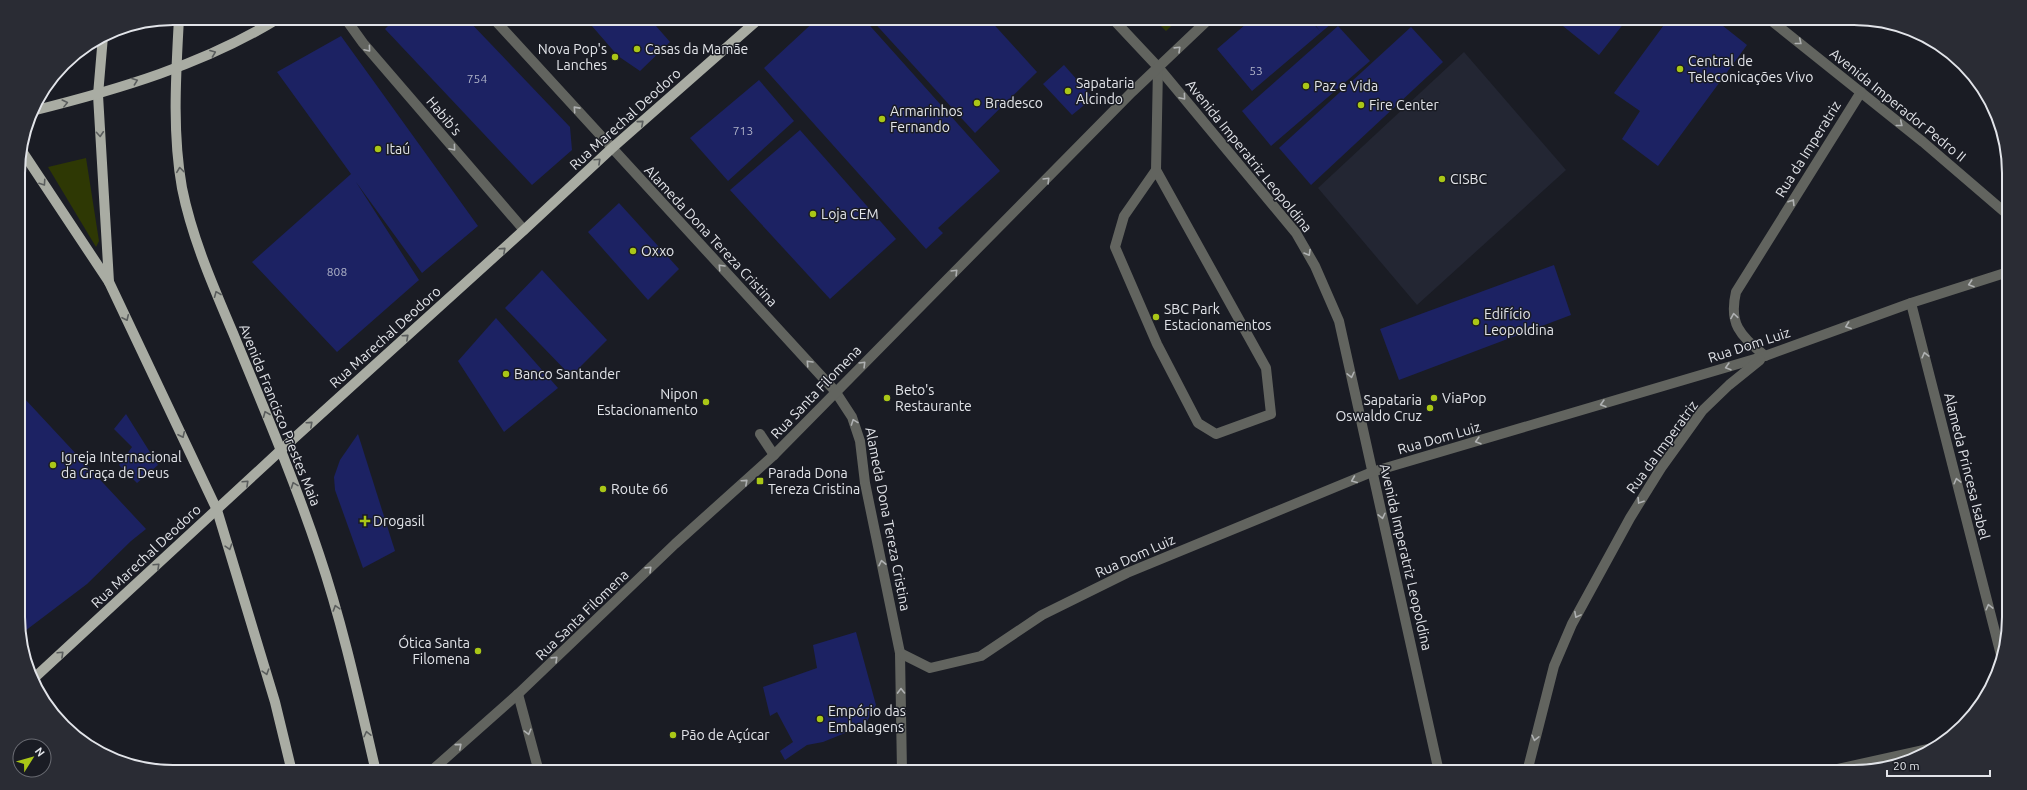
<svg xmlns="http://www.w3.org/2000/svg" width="2027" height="790" font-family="Ubuntu,sans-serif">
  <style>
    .built { fill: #232633 }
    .green { fill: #2e3804 }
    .building { fill: #1c2263 }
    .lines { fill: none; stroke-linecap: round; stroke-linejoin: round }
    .minor { stroke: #62645f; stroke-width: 10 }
    .major { stroke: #a9aca3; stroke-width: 10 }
    .oneway { stroke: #afb1b2 }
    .oneway2 { stroke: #5a5d5d }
    .poi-dot { fill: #aac717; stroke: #1a1c24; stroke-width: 1.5 }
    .labels { text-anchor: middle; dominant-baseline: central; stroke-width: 3; stroke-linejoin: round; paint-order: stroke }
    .number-label { font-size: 12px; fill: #b0b4c8 }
    .poi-label { font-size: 14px; fill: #e2e4e9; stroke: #1a1c24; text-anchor: start }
    .street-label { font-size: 14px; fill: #e2e4e9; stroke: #1a1c24 }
    .rim { fill: none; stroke: #e2e4e9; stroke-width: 2 }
  </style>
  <rect width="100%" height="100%" fill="#1a1c24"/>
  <path class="built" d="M1464 52 1566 170 1417 305 1318 188Z"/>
  <g class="green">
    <path d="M1153 18H1180L1166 31Z"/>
    <path d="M86 158 99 241 96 247 48 167Z"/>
  </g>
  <g class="building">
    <path d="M396 18H466L570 127 572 150 532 185 385 29Z"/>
    <path d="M585 18H649L670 42 640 71 618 56Z"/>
    <path d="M818 18H863L1000 171 938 228 943 233 926 249 764 68Z"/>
    <path d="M870 18H988L1037 72 975 133Z"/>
    <path d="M1253 18H1308L1320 31 1310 18H1338L1252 91 1217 49Z"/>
    <path d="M1553 18H1628L1599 55Z"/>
    <path d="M1669 18H1713L1747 45 1658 166 1622 139 1640 111 1614 93Z"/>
    <path d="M1338 26 1370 61 1271 146 1242 111Z"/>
    <path d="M1411 27 1443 62 1311 185 1279 148Z"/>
    <path d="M341 36 478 226 422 273 356 182 419 280 337 352 252 262 351 174 277 72Z"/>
    <path d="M1064 65 1093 98 1072 115 1043 84Z"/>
    <path d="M759 80 794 121 728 181 690 138Z"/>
    <path d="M800 130 896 239 830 299 730 190Z"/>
    <path d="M619 203 679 269 648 300 588 232Z"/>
    <path d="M1554 265 1571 315 1399 380 1380 329Z"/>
    <path d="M542 270 607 340 571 376 505 308Z"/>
    <path d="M496 318 558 388 504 432 458 361Z"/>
    <path d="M24 398 146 529 131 541 87 584 21 634 20 402Z"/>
    <path d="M126 414 158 465 137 483 119 465 132 447 114 429Z"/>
    <path d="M358 434 395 551 363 568 335 490 334 477 340 460Z"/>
    <path d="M856 632 876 705 865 725 823 742 807 745 785 760 780 751 793 742 777 712 770 716 763 687 817 668 813 645Z"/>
  </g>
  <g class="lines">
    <g class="minor">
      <path d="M345 18 363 43 524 230"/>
      <path d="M493 18 835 391 852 417 860 441 865 483 900 653 902 772"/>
      <path d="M1112 18 1158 67 1296 233 1315 266 1339 321 1439 772"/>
      <path d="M1768 18 1923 142 2008 215"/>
      <path d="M105 35 122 28"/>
      <path d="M1156 170 1124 216 1115 247 1157 344 1198 423 1216 434 1271 414 1266 368 1156 170 1158 67"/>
      <path d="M1911 303 2002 659"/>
      <path d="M1765 356C1742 336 1728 326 1736 292L1861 92"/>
      <path d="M760 434 774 455"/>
      <path d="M900 653 930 668 981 656 1042 615 1127 573 1372 472 1765 356 1911 303 2008 272"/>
      <path d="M518 694 539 772"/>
      <path d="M430 772 518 694 675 544 774 455 1132 92 1210 18"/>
      <path d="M1527 772 1554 666 1572 624 1630 518 1661 468 1702 411 1729 385 1760 360"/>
      <path d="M1824 772 1933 748"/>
    </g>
    <g class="major">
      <path d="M179 18C176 74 172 132 182 188 192 238 213 286 233 333 263 406 294 479 319 554 343 625 359 699 376 772"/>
      <path d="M103 36 98 95 109 282 217 510 275 702 292 772"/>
      <path d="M32 111C117 90 205 64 279 18"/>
      <path d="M22 151 109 282"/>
      <path d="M32 680 281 450 524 230 611 149 760 18"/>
    </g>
  </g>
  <defs><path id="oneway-chevron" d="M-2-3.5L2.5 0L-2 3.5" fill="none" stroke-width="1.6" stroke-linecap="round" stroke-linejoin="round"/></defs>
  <g class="oneway">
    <use href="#oneway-chevron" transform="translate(1799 42) rotate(39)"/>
    <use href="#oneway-chevron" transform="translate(368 49) rotate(50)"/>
    <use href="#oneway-chevron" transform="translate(1178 49) rotate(-44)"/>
    <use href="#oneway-chevron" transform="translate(1183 97) rotate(50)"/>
    <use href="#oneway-chevron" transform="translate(576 109) rotate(-132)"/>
    <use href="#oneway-chevron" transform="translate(1900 124) rotate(39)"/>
    <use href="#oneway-chevron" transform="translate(453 148) rotate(50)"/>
    <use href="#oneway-chevron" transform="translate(1047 180) rotate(-45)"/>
    <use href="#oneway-chevron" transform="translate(1792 202) rotate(-58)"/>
    <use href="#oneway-chevron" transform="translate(1308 253) rotate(60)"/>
    <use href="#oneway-chevron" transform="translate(721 267) rotate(-133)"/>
    <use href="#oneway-chevron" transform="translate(955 272) rotate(-45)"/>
    <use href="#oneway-chevron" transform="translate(1971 284) rotate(162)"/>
    <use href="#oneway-chevron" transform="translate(1734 316) rotate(-99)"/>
    <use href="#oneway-chevron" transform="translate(1848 326) rotate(160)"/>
    <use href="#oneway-chevron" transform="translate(1925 355) rotate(-104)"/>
    <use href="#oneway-chevron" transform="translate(809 363) rotate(-133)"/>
    <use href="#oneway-chevron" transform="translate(863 364) rotate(-45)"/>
    <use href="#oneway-chevron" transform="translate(1728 367) rotate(164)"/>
    <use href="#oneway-chevron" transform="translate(1351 375) rotate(77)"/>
    <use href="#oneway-chevron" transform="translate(1603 404) rotate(164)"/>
    <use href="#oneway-chevron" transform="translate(854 422) rotate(-110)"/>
    <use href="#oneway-chevron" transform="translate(1478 441) rotate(164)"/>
    <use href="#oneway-chevron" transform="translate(1354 480) rotate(158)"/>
    <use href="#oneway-chevron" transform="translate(1957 481) rotate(-104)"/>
    <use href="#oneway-chevron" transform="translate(745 482) rotate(-42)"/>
    <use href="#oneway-chevron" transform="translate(1640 501) rotate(122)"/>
    <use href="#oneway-chevron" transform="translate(1382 516) rotate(77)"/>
    <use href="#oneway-chevron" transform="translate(882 563) rotate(-102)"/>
    <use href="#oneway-chevron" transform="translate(649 569) rotate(-44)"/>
    <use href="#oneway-chevron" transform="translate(1989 607) rotate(-104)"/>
    <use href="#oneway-chevron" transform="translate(1577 615) rotate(118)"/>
    <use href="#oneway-chevron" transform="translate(555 659) rotate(-44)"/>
    <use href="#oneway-chevron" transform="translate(901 691) rotate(-91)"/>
    <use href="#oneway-chevron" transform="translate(528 732) rotate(75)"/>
    <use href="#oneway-chevron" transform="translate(1535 738) rotate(103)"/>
    <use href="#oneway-chevron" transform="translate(459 746) rotate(-41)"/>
  </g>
  <g class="oneway2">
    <use href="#oneway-chevron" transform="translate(213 53) rotate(-21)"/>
    <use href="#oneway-chevron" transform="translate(135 81) rotate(-20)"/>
    <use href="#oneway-chevron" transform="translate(65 103) rotate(-14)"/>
    <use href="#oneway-chevron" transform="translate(641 123) rotate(-41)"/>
    <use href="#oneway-chevron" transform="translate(100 134) rotate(86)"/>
    <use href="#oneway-chevron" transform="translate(598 161) rotate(-43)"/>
    <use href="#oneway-chevron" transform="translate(180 170) rotate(-97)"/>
    <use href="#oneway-chevron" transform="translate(43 183) rotate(56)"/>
    <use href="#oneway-chevron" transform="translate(503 250) rotate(-42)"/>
    <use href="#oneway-chevron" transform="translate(217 294) rotate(-112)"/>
    <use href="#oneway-chevron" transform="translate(126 318) rotate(65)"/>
    <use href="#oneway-chevron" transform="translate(406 337) rotate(-42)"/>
    <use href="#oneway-chevron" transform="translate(266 414) rotate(-112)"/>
    <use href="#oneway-chevron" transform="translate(310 424) rotate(-42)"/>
    <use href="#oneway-chevron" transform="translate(182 435) rotate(65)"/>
    <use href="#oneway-chevron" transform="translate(246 483) rotate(-43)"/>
    <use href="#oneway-chevron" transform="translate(294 485) rotate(-110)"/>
    <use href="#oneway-chevron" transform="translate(229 547) rotate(73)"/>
    <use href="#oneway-chevron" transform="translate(157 566) rotate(-43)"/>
    <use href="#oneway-chevron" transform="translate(336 608) rotate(-107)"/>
    <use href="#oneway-chevron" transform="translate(61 654) rotate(-43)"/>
    <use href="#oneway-chevron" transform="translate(266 672) rotate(73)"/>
    <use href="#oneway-chevron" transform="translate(367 734) rotate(-103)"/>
  </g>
  <g class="poi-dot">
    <circle cx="637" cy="49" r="4"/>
    <circle cx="615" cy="57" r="4"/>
    <circle cx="1680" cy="69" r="4"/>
    <circle cx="1306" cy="86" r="4"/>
    <circle cx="1068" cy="91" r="4"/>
    <circle cx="977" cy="103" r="4"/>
    <circle cx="1361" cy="105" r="4"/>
    <circle cx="882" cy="119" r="4"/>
    <circle cx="378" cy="149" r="4"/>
    <circle cx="1442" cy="179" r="4"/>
    <circle cx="813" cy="214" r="4"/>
    <circle cx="633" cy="251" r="4"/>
    <circle cx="1156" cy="317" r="4"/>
    <circle cx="1476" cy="322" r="4"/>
    <circle cx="506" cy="374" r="4"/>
    <circle cx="887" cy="398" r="4"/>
    <circle cx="1434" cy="398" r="4"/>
    <circle cx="706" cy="402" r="4"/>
    <circle cx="1430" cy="408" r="4"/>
    <circle cx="53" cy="465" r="4"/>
    <rect x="756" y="477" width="8" height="8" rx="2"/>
    <circle cx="603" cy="489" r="4"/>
    <path d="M363 515h4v4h4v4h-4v4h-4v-4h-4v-4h4z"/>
    <circle cx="478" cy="651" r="4"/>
    <circle cx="820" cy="719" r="4"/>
    <circle cx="673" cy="735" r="4"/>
  </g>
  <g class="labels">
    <g class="number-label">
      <text x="1256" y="70">53</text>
      <text x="477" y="78">754</text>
      <text x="743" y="130">713</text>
      <text x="337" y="271">808</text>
    </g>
    <g class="poi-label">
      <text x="607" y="49" text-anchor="end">Nova Pop's<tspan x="607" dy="16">Lanches</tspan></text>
      <text x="645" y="49">Casas da Mamãe</text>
      <text x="1688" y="61">Central de<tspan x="1688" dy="16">Teleconicações Vivo</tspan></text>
      <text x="1076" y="83">Sapataria<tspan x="1076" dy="16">Alcindo</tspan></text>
      <text x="1314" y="86">Paz e Vida</text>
      <text x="985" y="103">Bradesco</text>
      <text x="1369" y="105">Fire Center</text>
      <text x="890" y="111">Armarinhos<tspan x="890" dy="16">Fernando</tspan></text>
      <text x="386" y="149">Itaú</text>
      <text x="1450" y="179">CISBC</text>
      <text x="821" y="214">Loja CEM</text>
      <text x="641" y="251">Oxxo</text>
      <text x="1164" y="309">SBC Park<tspan x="1164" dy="16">Estacionamentos</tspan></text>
      <text x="1484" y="314">Edifício<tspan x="1484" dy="16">Leopoldina</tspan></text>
      <text x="514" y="374">Banco Santander</text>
      <text x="895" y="390">Beto's<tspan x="895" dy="16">Restaurante</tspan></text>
      <text x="698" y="394" text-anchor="end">Nipon<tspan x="698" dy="16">Estacionamento</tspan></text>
      <text x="1442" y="398">ViaPop</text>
      <text x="1422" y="400" text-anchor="end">Sapataria<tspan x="1422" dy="16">Oswaldo Cruz</tspan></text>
      <text x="61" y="457">Igreja Internacional<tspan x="61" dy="16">da Graça de Deus</tspan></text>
      <text x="768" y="473">Parada Dona<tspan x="768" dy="16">Tereza Cristina</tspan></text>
      <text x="611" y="489">Route 66</text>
      <text x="373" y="521">Drogasil</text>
      <text x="470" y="643" text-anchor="end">Ótica Santa<tspan x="470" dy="16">Filomena</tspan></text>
      <text x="828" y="711">Empório das<tspan x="828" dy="16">Embalagens</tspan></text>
      <text x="681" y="735">Pão de Açúcar</text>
    </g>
    <g class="street-label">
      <text transform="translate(1898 105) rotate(39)">Avenida Imperador Pedro II</text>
      <text transform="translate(444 116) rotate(50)">Habib's</text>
      <text transform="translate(625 119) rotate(-42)">Rua Marechal Deodoro</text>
      <text transform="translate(1808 149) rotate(-58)">Rua da Imperatriz</text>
      <text transform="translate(1249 156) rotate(51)">Avenida Imperatriz Leopoldina</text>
      <text transform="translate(711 236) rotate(47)">Alameda Dona Tereza Cristina</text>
      <text transform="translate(385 337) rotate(-42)">Rua Marechal Deodoro</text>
      <text transform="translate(1749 345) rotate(-18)">Rua Dom Luiz</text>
      <text transform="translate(816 392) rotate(-46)">Rua Santa Filomena</text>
      <text transform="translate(280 415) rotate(68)">Avenida Francisco Prestes Maia</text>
      <text transform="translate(1439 438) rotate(-16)">Rua Dom Luiz</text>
      <text transform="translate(1662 447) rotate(-54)">Rua da Imperatriz</text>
      <text transform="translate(1967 466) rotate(76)">Alameda Princesa Isabel</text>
      <text transform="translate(888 519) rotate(79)">Alameda Dona Tereza Cristina</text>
      <text transform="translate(146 556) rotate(-43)">Rua Marechal Deodoro</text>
      <text transform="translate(1135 556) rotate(-24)">Rua Dom Luiz</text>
      <text transform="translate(1406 557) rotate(77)">Avenida Imperatriz Leopoldina</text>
      <text transform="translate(582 615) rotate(-44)">Rua Santa Filomena</text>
    </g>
  </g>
  <path d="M0 0H2027V790H0ZM173 25H1854A148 148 0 0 1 2002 173V617A148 148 0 0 1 1854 765H173A148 148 0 0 1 25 617V173A148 148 0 0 1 173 25Z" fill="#2a2c34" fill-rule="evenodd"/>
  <path class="rim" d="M173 25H1854A148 148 0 0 1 2002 173V617A148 148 0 0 1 1854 765H173A148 148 0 0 1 25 617V173A148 148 0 0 1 173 25Z"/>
  <g transform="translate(32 758) rotate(53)"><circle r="19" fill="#1a1c24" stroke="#6a6c73"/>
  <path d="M0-3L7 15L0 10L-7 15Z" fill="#aac717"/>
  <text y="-6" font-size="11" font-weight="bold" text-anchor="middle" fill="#e2e4e9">N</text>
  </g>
  <path d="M1887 770v6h103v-6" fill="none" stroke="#e2e4e9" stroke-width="2"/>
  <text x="1893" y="770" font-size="12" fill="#e2e4e9" stroke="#1a1c24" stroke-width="3" paint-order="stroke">20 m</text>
</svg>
